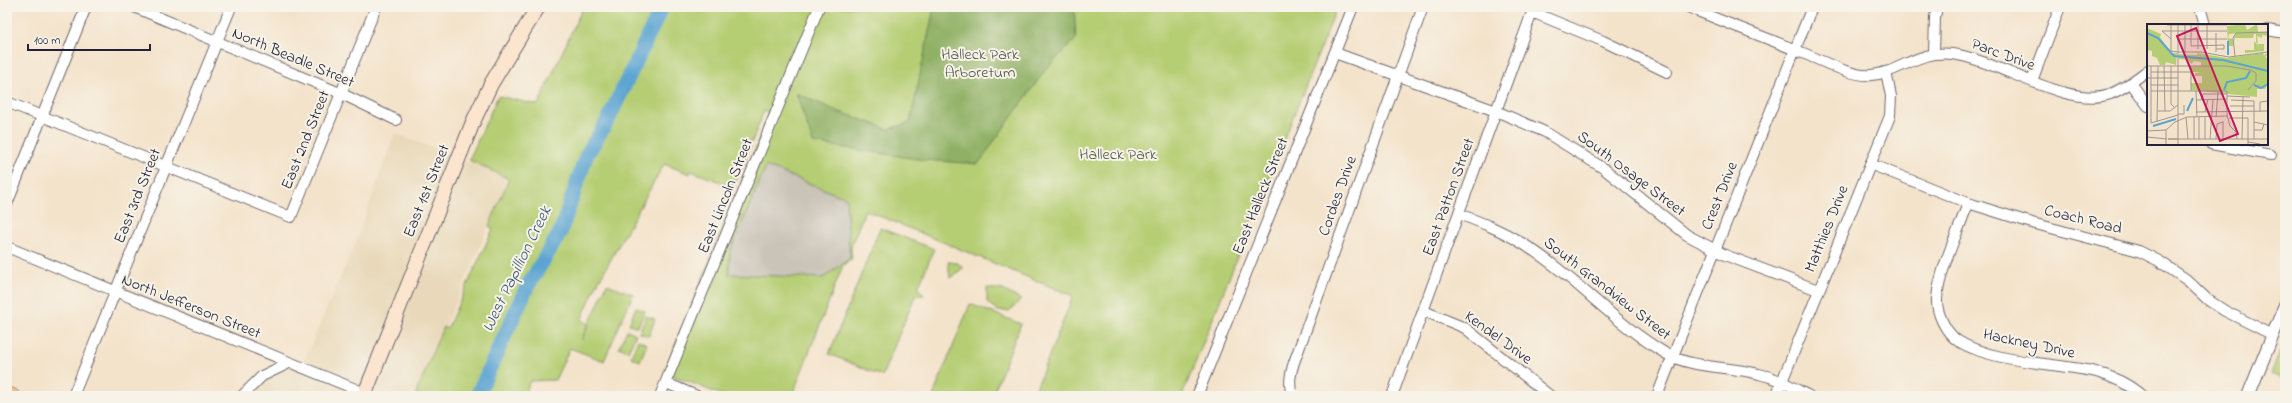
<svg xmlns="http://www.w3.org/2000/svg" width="2292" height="403" font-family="'Indie Flower',sans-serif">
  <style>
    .built { fill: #e9d9ba }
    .industrial { fill: #c9c3b8 }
    .green { fill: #b5ce73; stroke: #6c7857; fill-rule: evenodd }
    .forest { fill: #90b165; stroke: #596a50 }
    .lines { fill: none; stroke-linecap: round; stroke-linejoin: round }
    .river { stroke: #5ba4d2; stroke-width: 15 }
    .minor-casing { stroke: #6c666d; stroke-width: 12 }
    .tertiary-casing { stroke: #6c666d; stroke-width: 14 }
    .secondary-casing { stroke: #6c666d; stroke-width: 16 }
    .primary-casing { stroke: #6c666d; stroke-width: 16 }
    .minor { stroke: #fff; stroke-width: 10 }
    .tertiary { stroke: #fff; stroke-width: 12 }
    .secondary { stroke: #fce5cf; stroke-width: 14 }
    .primary { stroke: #f8bd88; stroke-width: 15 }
    .labels { text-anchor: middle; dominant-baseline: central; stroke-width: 4; stroke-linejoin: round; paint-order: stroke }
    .park-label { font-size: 16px; fill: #4e564c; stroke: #f7f3e8 }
    .street-label { font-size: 16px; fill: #22223b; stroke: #f7f3e8 }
    .water-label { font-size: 17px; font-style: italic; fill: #395677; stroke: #f7f3e8 }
    .inset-river { fill: none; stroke: #5ba4d2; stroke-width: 2 }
    .inset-road { fill: none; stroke: #a09691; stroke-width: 1 }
    .view { fill: #c2185b; fill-opacity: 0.15; stroke: #c2185b; stroke-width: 2 }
    .inset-edge { fill: none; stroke: #22223b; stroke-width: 2 }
  </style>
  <rect width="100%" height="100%" fill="#f7f3e8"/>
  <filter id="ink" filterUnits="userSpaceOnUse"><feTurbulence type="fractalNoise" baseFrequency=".025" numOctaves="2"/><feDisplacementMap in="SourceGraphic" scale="8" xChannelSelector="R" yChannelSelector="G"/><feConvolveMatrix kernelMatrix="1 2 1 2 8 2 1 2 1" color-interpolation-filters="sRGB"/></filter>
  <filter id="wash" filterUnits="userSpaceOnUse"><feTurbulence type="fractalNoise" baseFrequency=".012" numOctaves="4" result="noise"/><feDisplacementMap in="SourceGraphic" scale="16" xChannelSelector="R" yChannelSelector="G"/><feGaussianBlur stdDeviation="0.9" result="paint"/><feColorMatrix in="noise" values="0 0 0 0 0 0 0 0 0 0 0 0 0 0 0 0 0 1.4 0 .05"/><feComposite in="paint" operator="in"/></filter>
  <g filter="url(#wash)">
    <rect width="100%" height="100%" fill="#f4e3cb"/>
    <path class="built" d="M395 133 509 178 416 396H245L276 362 300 370 357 239Z"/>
    <path class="industrial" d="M766 165 846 198 850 258 823 278 729 274 730 252Z"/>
    <g class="green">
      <path d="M583 7H1337L1182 396H1033L1073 296 865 210 851 247 852 259 843 265 792 396H724L664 372 770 113 764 111 734 187 691 171 690 174 664 164 596 286 581 320 588 323 582 340 607 284 633 294 604 361 570 348 555 380 530 381 524 396H415L443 327 447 329 493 229 489 226 509 179 469 160 498 96 538 105ZM766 166 846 198 850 258 823 278 729 274 730 252Z"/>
      <path d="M880 228 934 249 918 288 924 295 915 296 882 376 829 354Z"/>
      <path d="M948 262 958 263 963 268 950 278Z"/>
      <path d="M987 288 1003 290 1021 300 1009 311H998L987 302Z"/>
      <path d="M970 304 1021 324 992 396H933Z"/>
      <path d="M636 307 645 311 638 327 629 324Z"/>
      <path d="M646 316 655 319 649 336 639 333Z"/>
      <path d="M627 330 636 334 628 351 619 347Z"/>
      <path d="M2285 338V380L2271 374Z"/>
      <path d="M638 340 647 344 640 361 631 357Z"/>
    </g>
    <path class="forest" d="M934 7H1074L1076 39 1046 69 978 164 924 160 813 143 796 93 837 111 888 129 910 123Z"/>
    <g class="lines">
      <path class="river" d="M477 396 527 287 560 233 587 154 608 120 662 7"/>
    </g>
  </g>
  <g filter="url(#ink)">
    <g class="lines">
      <g class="minor-casing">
        <g id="minor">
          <path d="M134 7 340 93 396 120"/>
          <path d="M1688 7C1726 23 1764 37 1803 53 1821 60 1851 77 1871 75 1900 73 1917 50 1952 54 1999 60 2067 109 2110 94 2124 89 2136 79 2148 70"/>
          <path d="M2200 7 2205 25"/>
          <path d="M1532 12 1603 41 1667 72"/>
          <path d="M2267 30 2285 33"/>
          <path d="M1335 53 1496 111 1545 132 1603 168 1687 235 1725 255 1818 290"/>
          <path d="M1934 53 1935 17 1937 7"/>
          <path d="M2032 81 2060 7"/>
          <path d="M2131 83 2148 106"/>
          <path d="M7 102 291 217 376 7"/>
          <path d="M2211 144 2271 155"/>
          <path d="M1870 164 1968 203 2032 223 2139 251 2159 261 2187 280 2208 300 2225 311 2273 335"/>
          <path d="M1968 203C1958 233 1940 268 1937 298 1936 313 1946 333 1958 341 1993 363 2057 363 2096 372 2112 376 2130 385 2142 396"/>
          <path d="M7 204 86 7"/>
          <path d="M1459 214C1480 222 1501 230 1520 242 1572 273 1612 322 1665 353 1693 369 1728 366 1759 374 1778 378 1792 387 1809 396"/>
          <path d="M7 247 365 393"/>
          <path d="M1424 311 1465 328 1550 396"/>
          <path d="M666 383 697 396"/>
          <path d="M73 396 231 7"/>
          <path d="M242 396 262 376 289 363"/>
          <path d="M660 396 819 7"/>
          <path d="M1197 396 1353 7"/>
          <path d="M1292 396C1288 382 1291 370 1296 357L1423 7"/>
          <path d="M1392 396 1534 7"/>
          <path d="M1657 396 1812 7"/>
          <path d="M1776 396 1890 116 1891 96 1886 72"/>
        </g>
      </g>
      <g class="tertiary-casing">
        <path id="tertiary" d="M2248 396 2285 305"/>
      </g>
      <g class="secondary-casing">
        <path id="secondary" d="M364 396 473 122 491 84 538 7"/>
      </g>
      <g class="primary-casing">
        <path id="primary" d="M7 394 12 396"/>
      </g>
      <use href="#minor" class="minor"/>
      <use href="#tertiary" class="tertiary"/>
      <use href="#secondary" class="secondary"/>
      <use href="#primary" class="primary"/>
    </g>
  </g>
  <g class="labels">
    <g class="park-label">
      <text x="980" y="55">Halleck Park<tspan x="980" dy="18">Arboretum</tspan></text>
      <text x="1118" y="155">Halleck Park</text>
    </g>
    <g class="street-label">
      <text transform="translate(2003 55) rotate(20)">Parc Drive</text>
      <text transform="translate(293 58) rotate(23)">North Beadle Street</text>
      <text transform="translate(306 140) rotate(-68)">East 2nd Street</text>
      <text transform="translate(1631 174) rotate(37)">South Osage Street</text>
      <text transform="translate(427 191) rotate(-68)">East 1st Street</text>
      <text transform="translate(138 196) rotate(-68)">East 3rd Street</text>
      <text transform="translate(726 196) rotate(-68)">East Lincoln Street</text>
      <text transform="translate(1261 196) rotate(-68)">East Halleck Street</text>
      <text transform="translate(1338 196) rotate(-70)">Cordes Drive</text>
      <text transform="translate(1720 196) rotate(-68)">Crest Drive</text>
      <text transform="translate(1449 197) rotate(-70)">East Patton Street</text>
      <text transform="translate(2083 220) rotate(14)">Coach Road</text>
      <text transform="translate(1827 229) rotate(-68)">Matthies Drive</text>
      <text transform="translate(1607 289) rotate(38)">South Grandview Street</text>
      <text transform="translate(191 307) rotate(22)">North Jefferson Street</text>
      <text transform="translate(1498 338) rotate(36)">Kendel Drive</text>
      <text transform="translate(2029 344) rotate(12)">Hackney Drive</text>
    </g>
    <g class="water-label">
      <text transform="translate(517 269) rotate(-64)">West Papillion Creek</text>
    </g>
  </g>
  <g transform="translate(2147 24)">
    <rect width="121" height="121" fill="#f4e3cb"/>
    <path d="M98 0 100 6 110 0 111 8 82 10 81 14 86 15V22H81L80 2ZM0 4 14 10 13 13 24 29H30L29 41 19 38 18 41H13L10 34 5 32V27L0 26ZM121 8V12L115 11V14L110 12 111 20H117V27L98 29V26H107V17L113 24 109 18V10H107L106 14H88V18L87 13 90 9ZM50 29 80 34 116 29 117 32 118 30H120L121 34 120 31 118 33 121 35V60L118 65H110V73L44 66V59H55V52H48V49L55 48H44V42H54V38L47 37 44 40 41 36 32 35V30L50 31Z" fill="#b5ce73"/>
    <path class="inset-river" d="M0 9 11 14 27 32 76 36 121 47M81 17V31M107 61 114 64 121 60M77 66 80 58 99 54 103 47M40 87 46 74M6 102 29 95"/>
    <path class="inset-road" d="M24 0V27L31 28M44 0V22L77 21V25H69M20 1H80M15 7H80M15 7 24 15M31 15H80M51 25V0M60 25V0M31 28H54L82 33 121 28M38 28V0M69 28V9M88 32 86 14 89 9 121 8M0 42H79L104 46 109 49V57L101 66M4 42V90M17 42 18 87M24 42V80L27 83M44 42V67M4 48H44M0 54H31M4 61H31M4 67H31M31 67H80V91L83 102 89 108 90 115M49 67 50 93M80 72 103 73M49 76 80 75M54 76 56 70H80M84 76 107 77V115M83 82H107M11 87H23L31 81M49 88 121 87M58 88 61 75M113 88V78L121 77M4 90V99L31 91M31 90H37V81M39 93 41 115M69 93 71 68M82 94H101V121M10 98 11 42M107 98 121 101M107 106H115L117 100M0 107 19 106M0 113 20 115M31 115H21H121M47 115V93M52 115V93M58 115V93M63 115 66 75M69 115 70 100 76 98M76 115V97M95 115 96 73M101 118 113 120M19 121V106L28 98 40 93 81 92M31 121V0"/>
    <path class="view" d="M49 4 91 110 73 117 30 12Z"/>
    <rect width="121" height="121" class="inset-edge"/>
  </g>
  <rect width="2292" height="403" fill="none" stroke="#f7f3e8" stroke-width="24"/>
  <path d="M28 44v6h122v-6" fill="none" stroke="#22223b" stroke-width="2"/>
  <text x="34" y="44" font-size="12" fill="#22223b" stroke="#f7f3e8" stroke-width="3" paint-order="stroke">100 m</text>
</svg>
